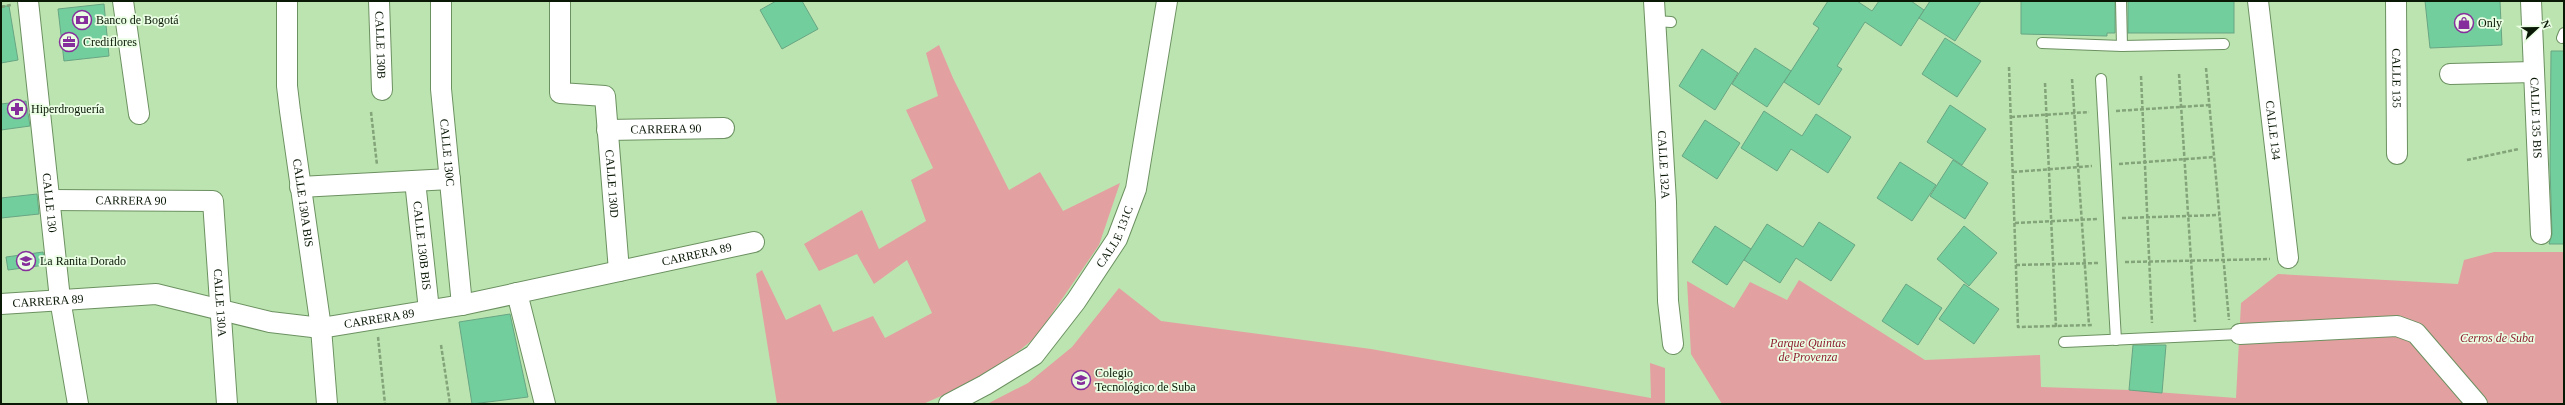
<svg xmlns="http://www.w3.org/2000/svg" width="2565" height="405" font-family="Georgia,serif">
  <style>
    .green { fill: #e3a0a1 }
    .building { fill: #72cf9d; stroke: #68a583 }
    .lines { fill: none; stroke-linecap: round; stroke-linejoin: round }
    .lane-casing { stroke: #6c9161; stroke-width: 12 }
    .street-casing { stroke: #6c9161; stroke-width: 22 }
    .path { stroke: #83a379; stroke-width: 2.5; stroke-dasharray: 4 2; stroke-linecap: butt }
    .lane { stroke: #fff; stroke-width: 10 }
    .street { stroke: #fff; stroke-width: 20 }
    .labels { text-anchor: middle; dominant-baseline: central; stroke-width: 3.5; stroke-linejoin: round; paint-order: stroke }
    .poi-label { font-size: 12px; fill: #0a1806; stroke: #eafee4; text-anchor: start }
    .street-label { font-size: 12px; fill: #0a1806; stroke: #eafee4 }
    .park-label { font-size: 12px; font-style: italic; fill: #8e1f2f; stroke: #eafee4 }
  </style>
  <rect width="100%" height="100%" fill="#bce4b0"/>
  <g class="green">
    <path d="M939 45 953 78 1009 190 1040 172 1063 211 1120 183 1099 245 1036 337 989 375 923 404H777L756 274 762 270 786 320 820 304 833 332 873 316 885 338 932 313 907 260 874 284 857 254 819 271 804 244 862 210 879 249 926 221 911 180 933 168 906 110 938 96 926 53Z"/>
    <path d="M2494 252H2564V404H1722L1691 354 1687 281 1734 308 1750 282 1787 300 1799 280 1925 360 2040 355 2041 387 2129 390 2236 398 2241 303 2278 274 2458 284 2464 260Z"/>
    <path d="M1119 288 1161 321 1371 349 1651 398 1650 363 1665 368V404H987L1028 383 1072 347Z"/>
  </g>
  <g class="building">
    <path d="M776 1H802L818 29 782 49 760 10Z"/>
    <path d="M1828 1H1857L1872 11 1879 1H1911L1924 10 1901 46 1865 22 1837 66 1842 69 1819 105 1784 82 1819 28 1813 24Z"/>
    <path d="M1930 1H1981L1955 41 1919 18Z"/>
    <path d="M2021 1H2115V33H2107V36L2021 34Z"/>
    <rect x="2128" y="1" width="106" height="32"/>
    <path d="M2425 1H2500L2502 45 2430 48Z"/>
    <path d="M104 4 109 56 64 61 58 9Z"/>
    <path d="M1 6H9L18 60 1 63Z"/>
    <path d="M1945 38 1981 61 1957 97 1922 74Z"/>
    <path d="M1755 48 1791 71 1767 107 1732 84Z"/>
    <path d="M1702 49 1738 73 1715 110 1679 86Z"/>
    <path d="M2551 51H2564V244H2549L2552 234 2550 166Z"/>
    <path d="M26 101 30 126 1 130V104Z"/>
    <path d="M1950 105 1986 129 1962 165 1927 142Z"/>
    <path d="M1764 111 1802 136 1816 114 1851 137 1828 173 1791 149 1777 171 1741 148Z"/>
    <path d="M1705 120 1740 143 1717 179 1682 156Z"/>
    <path d="M1953 160 1988 183 1965 219 1930 196Z"/>
    <path d="M1900 162 1936 185 1912 221 1877 198Z"/>
    <path d="M37 194 39 214 1 218V198Z"/>
    <path d="M1819 222 1855 245 1831 281 1796 258 1780 283 1744 260 1767 224 1803 247Z"/>
    <path d="M1715 226 1751 249 1727 285 1692 262Z"/>
    <path d="M1964 226 1997 253 1969 286 1937 259Z"/>
    <path d="M43 252 45 265 8 270 6 257Z"/>
    <path d="M1906 284 1942 308 1918 345 1882 321Z"/>
    <path d="M1964 284 1999 309 1974 344 1939 319Z"/>
    <path d="M510 314 528 397 472 404 459 322Z"/>
    <path d="M2133 345H2166L2162 393 2129 390Z"/>
  </g>
  <g class="lines">
    <g class="lane-casing">
      <g id="lane">
        <path d="M2121 1 2122 46"/>
        <path d="M1655 21 1671 22"/>
        <path d="M2562 38 2564 33"/>
        <path d="M2042 43 2122 46 2224 44"/>
        <path d="M2101 79 2116 340"/>
        <path d="M2064 342 2240 334"/>
      </g>
    </g>
    <g class="street-casing">
      <g id="street">
        <path id="s1" d="M28 1 60 299 78 404"/>
        <path d="M123 1 139 114"/>
        <path id="s2" d="M287 1V86L290 111 321 328 327 404"/>
        <path id="s3" d="M379 1 382 90"/>
        <path id="s4" d="M441 1V89L462 305"/>
        <path id="s5" d="M560 1V93L605 96 619 271"/>
        <path id="s6" d="M1654 1 1666 202 1668 301 1673 344"/>
        <path id="s7" d="M2258 1 2288 258"/>
        <path id="s8" d="M2396 1 2397 154"/>
        <path id="s9" d="M2531 1 2541 234"/>
        <path d="M2450 74 2534 72"/>
        <path id="s10" d="M607 130 724 128"/>
        <path id="s11" d="M415 181 429 310"/>
        <path d="M300 187 450 179"/>
        <path id="s12" d="M50 200 213 201 227 404"/>
        <path d="M517 293 545 404"/>
        <path id="s13" d="M1 304 156 294 270 322 321 328 462 305 754 242"/>
        <path d="M2240 334 2397 326 2416 333 2477 404"/>
        <path id="s14" d="M949 404 985 385 1034 355 1076 301 1117 239 1136 189 1167 1"/>
      </g>
    </g>
    <g class="path">
      <path d="M1 7 11 5"/>
      <path d="M2009 67 2018 327 2093 325"/>
      <path d="M2206 68 2229 320"/>
      <path d="M2179 74 2195 322"/>
      <path d="M2141 76 2152 323"/>
      <path d="M2072 79 2089 325"/>
      <path d="M2045 83 2056 327"/>
      <path d="M2116 111 2210 105"/>
      <path d="M371 112 377 165"/>
      <path d="M2011 117 2089 112"/>
      <path d="M2467 160 2519 149"/>
      <path d="M2119 164 2214 157"/>
      <path d="M2013 172 2092 166"/>
      <path d="M2122 218 2219 215"/>
      <path d="M2015 223 2097 219"/>
      <path d="M2125 262 2270 259"/>
      <path d="M2016 265 2098 263"/>
      <path d="M378 337 385 404"/>
      <path d="M441 345 450 404"/>
      <path d="M446 404H450"/>
    </g>
    <use href="#lane" class="lane"/>
    <use href="#street" class="street"/>
  </g>
  <defs>
    <g id="bank-ring" transform="scale(1)"><circle r="9.5" fill="#eafee4" stroke="#862f9c" stroke-width="1.5"/><path d="M-6-4H6V4H-6ZM0-2.3a2.3 2.3 0 1 0 0 4.6a2.3 2.3 0 1 0 0-4.6Z" fill="#862f9c"/></g>
    <g id="shop-ring" transform="scale(1)"><circle r="9.5" fill="#eafee4" stroke="#862f9c" stroke-width="1.5"/><path d="M-5-2.5h2.3a2.7 3.5 0 0 1 5.4 0H5L5.5 6h-11ZM-1.5-2.5h3a1.5 2.3 0 0 0-3 0Z" fill="#862f9c"/></g>
    <g id="office-ring" transform="scale(1)"><circle r="9.5" fill="#eafee4" stroke="#862f9c" stroke-width="1.5"/><path d="M-6-3h4V-5.5h4V-3h4V5H-6ZM-1-4.5V-3h2v-1.5ZM-6 0V1H6V0Z" fill="#862f9c"/></g>
    <g id="pharmacy-ring" transform="scale(1)"><circle r="9.5" fill="#eafee4" stroke="#862f9c" stroke-width="1.5"/><path d="M-2-6h4v4h4v4h-4v4h-4v-4h-4v-4h4Z" fill="#862f9c"/></g>
    <g id="school-ring" transform="scale(1)"><circle r="9.5" fill="#eafee4" stroke="#862f9c" stroke-width="1.5"/><path d="M0-5L7-2L0 1L-7-2ZM-4 1L0 2.5L4 1V4Q0 6-4 4Z" fill="#862f9c"/></g>
  </defs>
  <g fill-rule="evenodd">
    <use href="#bank-ring" x="82" y="20"/>
    <use href="#shop-ring" x="2464" y="23"/>
    <use href="#office-ring" x="69" y="42"/>
    <use href="#pharmacy-ring" x="17" y="109"/>
    <use href="#school-ring" x="26" y="261"/>
    <use href="#school-ring" x="1081" y="380"/>
  </g>
  <g class="labels">
    <g class="poi-label">
      <text x="96" y="20">Banco de Bogotá</text>
      <text x="2478" y="23">Only</text>
      <text x="83" y="42">Crediflores</text>
      <text x="31" y="109">Hiperdroguería</text>
      <text x="40" y="261">La Ranita Dorado</text>
      <text x="1095" y="373">Colegio<tspan x="1095" dy="14">Tecnológico de Suba</tspan></text>
    </g>
    <g class="street-label">
      <text stroke="none"><textPath href="#s3" startOffset="44">CALLE 130B</textPath></text>
      <text stroke="none"><textPath href="#s8" startOffset="77">CALLE 135</textPath></text>
      <text stroke="none"><textPath href="#s9" startOffset="117">CALLE 135 BIS</textPath></text>
      <text stroke="none"><textPath href="#s10" startOffset="59">CARRERA 90</textPath></text>
      <text stroke="none"><textPath href="#s7" startOffset="130">CALLE 134</textPath></text>
      <text stroke="none"><textPath href="#s4" startOffset="152">CALLE 130C</textPath></text>
      <text stroke="none"><textPath href="#s6" startOffset="164">CALLE 132A</textPath></text>
      <text stroke="none"><textPath href="#s5" startOffset="225">CALLE 130D</textPath></text>
      <text stroke="none"><textPath href="#s12" startOffset="81">CARRERA 90</textPath></text>
      <text stroke="none"><textPath href="#s1" startOffset="203">CALLE 130</textPath></text>
      <text stroke="none"><textPath href="#s2" startOffset="203">CALLE 130A BIS</textPath></text>
      <text stroke="none"><textPath href="#s14" startOffset="242">CALLE 131C</textPath></text>
      <text stroke="none"><textPath href="#s11" startOffset="65">CALLE 130B BIS</textPath></text>
      <text stroke="none"><textPath href="#s13" startOffset="707">CARRERA 89</textPath></text>
      <text stroke="none"><textPath href="#s13" startOffset="47">CARRERA 89</textPath></text>
      <text stroke="none"><textPath href="#s12" startOffset="265">CALLE 130A</textPath></text>
      <text stroke="none"><textPath href="#s13" startOffset="383">CARRERA 89</textPath></text>
    </g>
    <g class="park-label">
      <text x="2497" y="338">Cerros de Suba</text>
      <text x="1808" y="343">Parque Quintas<tspan x="1808" dy="14">de Provenza</tspan></text>
    </g>
  </g>
  <rect width="2565" height="405" fill="none" stroke="#0a1806" stroke-width="4"/>
  <g transform="translate(2537 28) rotate(68)" stroke="#eafee4" stroke-width="3" paint-order="stroke">
  <path d="M0-3L7 15L0 10L-7 15Z" fill="#0a1806"/>
  <text y="-6" font-size="11" font-weight="bold" text-anchor="middle" fill="#0a1806">N</text>
  </g>
</svg>
